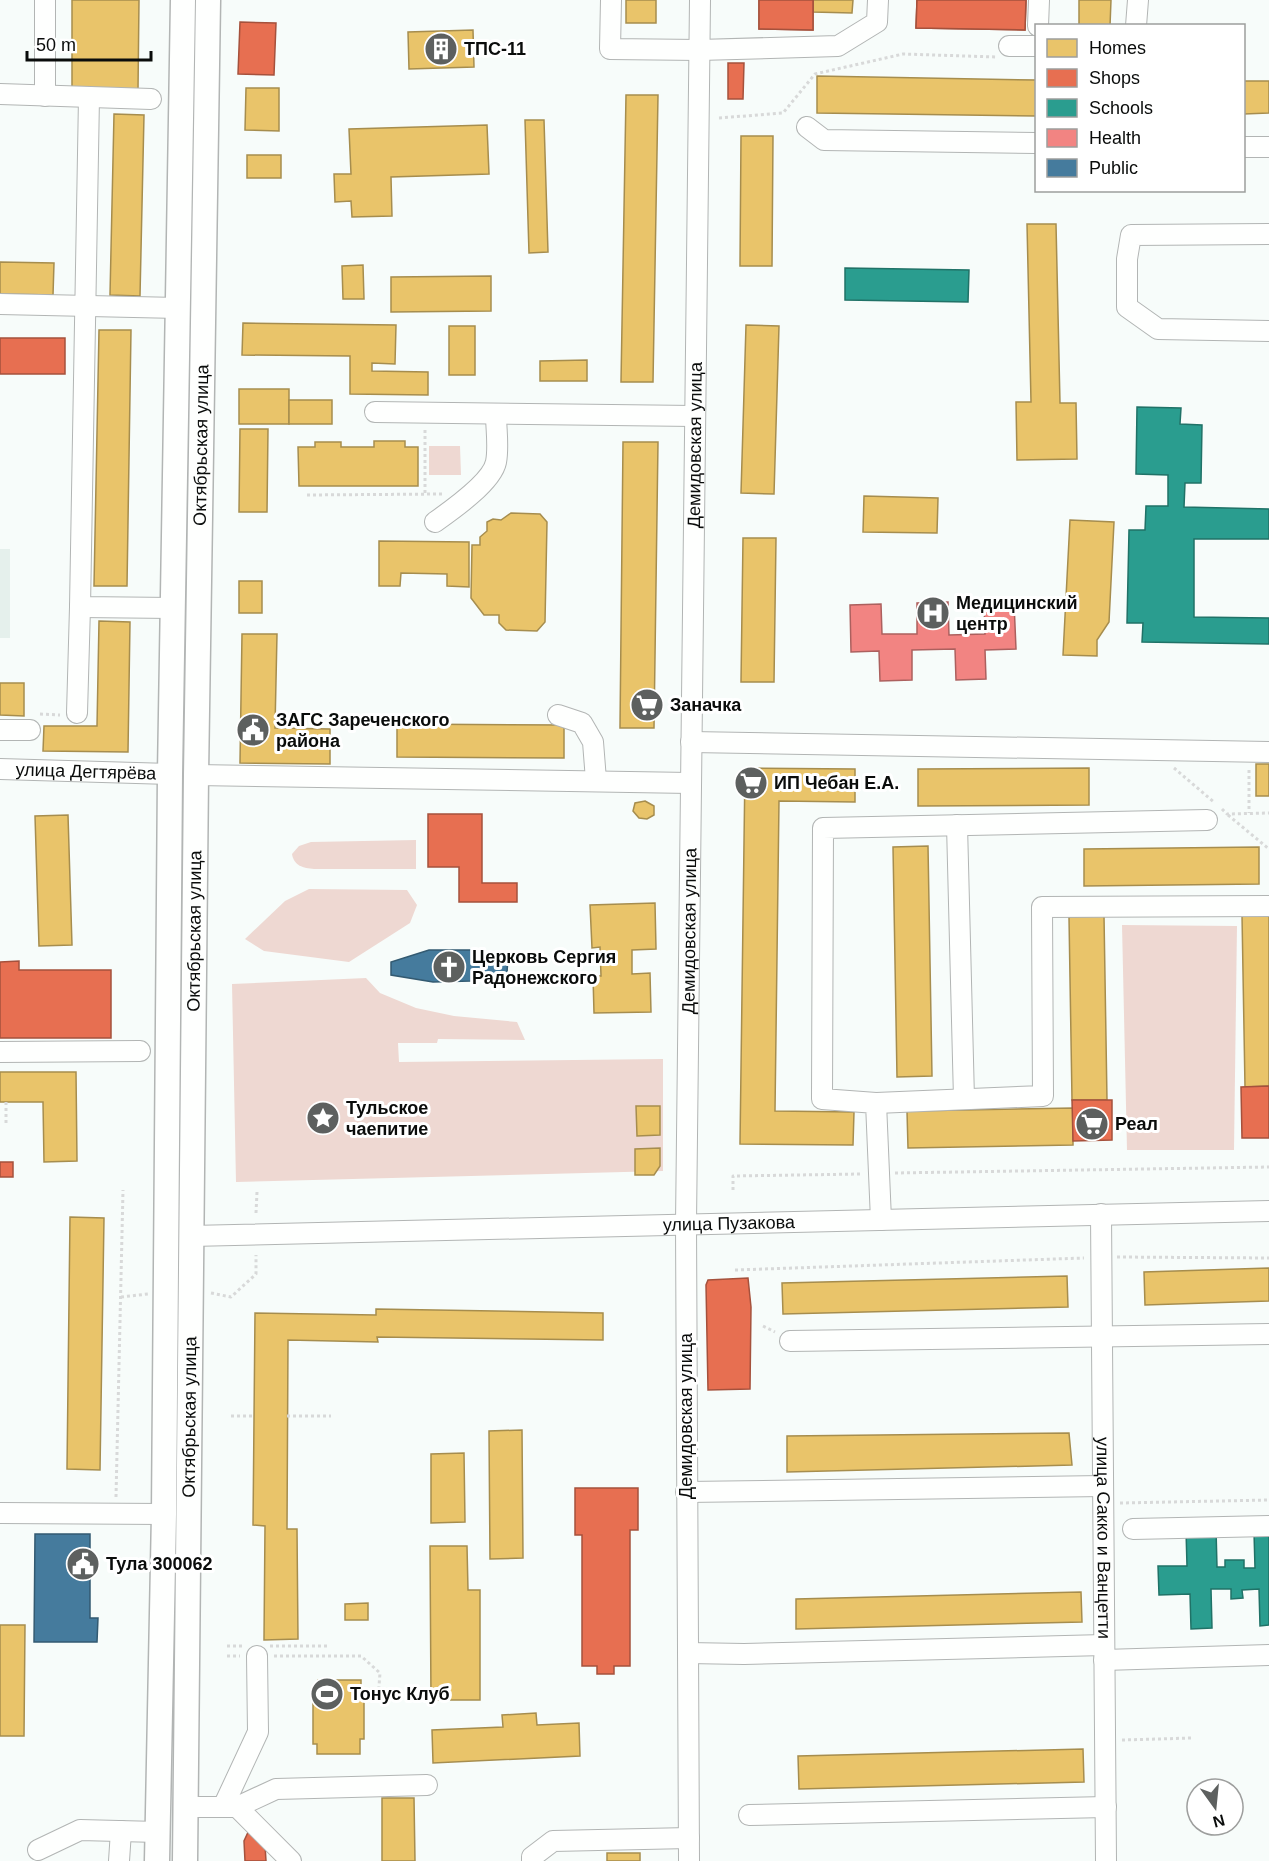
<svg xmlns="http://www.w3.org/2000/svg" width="1269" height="1861" font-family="Helvetica,sans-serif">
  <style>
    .built { fill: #e5f0ec }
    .green { fill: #eed8d2 }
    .homes { fill: #e9c46a; stroke: #a68d4e; stroke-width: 1.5 }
    .shops { fill: #e76f51; stroke: #a5513c; stroke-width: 1.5 }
    .schools { fill: #2a9d8f; stroke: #207267; stroke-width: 1.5 }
    .health { fill: #f28482; stroke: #ac605e; stroke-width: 1.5 }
    .public { fill: #457b9d; stroke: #335a71; stroke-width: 1.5 }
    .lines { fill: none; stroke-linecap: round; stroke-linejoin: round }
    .minor-casing { stroke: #b2b5b4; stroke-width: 22 }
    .major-casing { stroke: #b2b5b4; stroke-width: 27 }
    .path { stroke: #d8d9d9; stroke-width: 3; stroke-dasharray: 3 3; stroke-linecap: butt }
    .minor { stroke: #fefffe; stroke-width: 20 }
    .major { stroke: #fefffe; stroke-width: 24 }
    .labels { text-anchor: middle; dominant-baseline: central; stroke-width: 6; stroke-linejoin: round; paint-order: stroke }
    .poi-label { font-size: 18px; font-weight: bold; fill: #0a0c0b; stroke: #fff; text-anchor: start }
    .street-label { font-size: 18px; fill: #0a0c0b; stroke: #fff }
  </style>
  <rect width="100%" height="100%" fill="#f7fcfa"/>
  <rect class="built" x="0" y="549" width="10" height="89"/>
  <g class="green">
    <path d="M429 446H460L461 475H429Z"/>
    <path d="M416 840V869H314C303 868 294 866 292 854L299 846 311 842Z"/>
    <path d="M309 889 407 890 417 905 410 923 349 962 264 951 245 939 285 901Z"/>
    <path d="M1122 925 1237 926 1234 1150H1127Z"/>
    <path d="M366 978 380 993 416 1008 454 1016 517 1022 525 1040 438 1039 437 1043H398L399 1062 663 1059V1171L236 1182 232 984Z"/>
  </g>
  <g class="homes">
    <path d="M72 0H139L138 90 72 88Z"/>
    <rect x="626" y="0" width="30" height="23"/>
    <path d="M813 0H853L852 13 813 12Z"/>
    <path d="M1079 0H1111L1110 26H1079Z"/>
    <path d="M473 30 474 67 409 69 408 32Z"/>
    <path d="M817 76 1036 80V116L817 113Z"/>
    <path d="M1244 81H1269V113L1244 114Z"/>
    <path d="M246 88H279V131L245 130Z"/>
    <path d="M626 95H658L653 382H621Z"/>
    <path d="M114 114 144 115 140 296 110 295Z"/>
    <path d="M525 120H544L548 252 529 253Z"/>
    <path d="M487 125 489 174 391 177 392 216 352 217 351 201 335 202 334 174H351L349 129Z"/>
    <path d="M741 136H773L772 266H740Z"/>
    <rect x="247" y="155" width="34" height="23"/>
    <path d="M1027 224H1056L1060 403H1076L1077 459 1017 460 1016 402H1031Z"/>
    <path d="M0 262 54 263 53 295 0 294Z"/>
    <path d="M363 265 364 299H343L342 266Z"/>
    <path d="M491 276V311L391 312V277Z"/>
    <path d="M243 323 396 325 395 364 372 363V371L428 372V395L350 394V356L242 355Z"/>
    <path d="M746 325 779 326 774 494 741 493Z"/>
    <rect x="449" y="326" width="26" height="49"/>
    <path d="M99 330H131L127 586H94Z"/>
    <path d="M587 360V381H540V361Z"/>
    <rect x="239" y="389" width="50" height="35"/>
    <rect x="289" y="400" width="43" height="24"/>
    <path d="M240 429H268L267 512H239Z"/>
    <path d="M374 441H405V447H418V486H299L298 447H315V442H341V447H374Z"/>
    <path d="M623 442H658L654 728H620Z"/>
    <path d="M864 496 938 498 937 533 863 532Z"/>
    <path d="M511 513 540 514 547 522 545 622 537 631 506 630 499 623V615H484L471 598 472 545H480V537L487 531V522L493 519 501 520Z"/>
    <path d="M1070 520 1114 522 1109 622 1097 640V656L1063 655Z"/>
    <path d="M743 538H776L774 682H741Z"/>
    <path d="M379 541 469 542V587L447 586V574L401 573 400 586H379Z"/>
    <rect x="239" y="581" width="23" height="32"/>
    <path d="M99 621 130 622 128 752 43 751 44 726H97Z"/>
    <path d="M242 634H277L275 728 330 729V764L240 763Z"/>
    <path d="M0 683H24V716L0 715Z"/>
    <path d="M397 724 564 725V758L397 757Z"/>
    <rect x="1256" y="764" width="13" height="32"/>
    <path d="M745 768 855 769V802L779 801 775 1111 854 1112 853 1145 740 1144Z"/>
    <path d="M1089 768V805L918 806V769Z"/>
    <path d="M645 801 654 806V815L647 819 639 818 633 811 635 803Z"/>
    <path d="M68 815 72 945 39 946 35 816Z"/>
    <path d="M928 846 932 1076 897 1077 893 847Z"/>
    <path d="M1259 847V884L1084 886V849Z"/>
    <path d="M655 903 656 949 632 950V974L650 973 651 1012 594 1013 593 976H601L600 947 592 948 590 905Z"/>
    <path d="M1242 915H1269V1086L1245 1087Z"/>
    <path d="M1104 916 1107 1100H1072L1069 917Z"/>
    <path d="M0 1072H76L77 1161 44 1162 43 1102H0Z"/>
    <path d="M636 1106H660V1135L637 1136Z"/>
    <path d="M1073 1108V1145L908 1148 907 1111Z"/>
    <path d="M660 1148V1166L654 1175H635V1149Z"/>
    <path d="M70 1217 104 1218 100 1470 67 1469Z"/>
    <path d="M1269 1268V1301L1145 1305 1144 1272Z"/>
    <path d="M1067 1276 1068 1307 783 1314 782 1283Z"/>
    <path d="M376 1309 603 1313V1340L377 1337 378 1342 288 1340 287 1529H297L298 1639 264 1640 265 1526 253 1525 255 1313 376 1315Z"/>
    <path d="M522 1430 523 1558 490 1559 489 1431Z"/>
    <path d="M1069 1433 1072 1465 787 1472V1436Z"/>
    <path d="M464 1453 465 1522 431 1523V1454Z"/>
    <path d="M430 1546H467L468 1590H480V1700H431Z"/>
    <path d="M1081 1592 1082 1622 796 1629V1599Z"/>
    <path d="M368 1603V1620H345V1604Z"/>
    <path d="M0 1625H25L24 1736H0Z"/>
    <path d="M318 1680H361V1700H364V1739H360V1754H317V1744H313V1690H318Z"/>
    <path d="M536 1713 537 1725 579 1723 580 1756 433 1763 432 1730 503 1727 502 1715Z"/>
    <path d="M1083 1749 1084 1782 799 1789 798 1756Z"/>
    <path d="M382 1798H414L415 1861H382Z"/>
    <rect x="607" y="1853" width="33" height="8"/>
  </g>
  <g class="shops">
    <path d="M759 0H813V30L759 29Z"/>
    <path d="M759 0H813V30L759 29Z"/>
    <path d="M917 0H1026L1025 30 916 28Z"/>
    <path d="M917 0H1026L1025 30 916 28Z"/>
    <path d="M240 22 276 23 274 75 238 74Z"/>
    <path d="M728 63H744L743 99H728Z"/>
    <rect x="0" y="338" width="65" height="36"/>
    <path d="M428 814H482V883H517V902H459V867H428Z"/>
    <path d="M19 961V970H111V1038H0V962Z"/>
    <path d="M1269 1086V1138H1242L1241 1087Z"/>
    <path d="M1072 1100H1112V1140L1073 1141Z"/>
    <rect x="0" y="1162" width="13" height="15"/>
    <path d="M748 1278 751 1307 750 1389 708 1390 706 1285 708 1280Z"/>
    <path d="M575 1488H638V1530H630V1666H614V1674H597V1666H582V1535H575Z"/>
    <path d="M250 1828 265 1845 266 1861H245L244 1841Z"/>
  </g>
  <g class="schools">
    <path d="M845 268 969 270 968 302 845 300Z"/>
    <path d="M1137 407 1181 408 1180 424 1202 425 1201 483H1185L1184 507 1269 509V539H1194V617L1269 618V644L1142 642 1143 623H1127L1129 530H1145L1146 506H1168V475L1136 474Z"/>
    <path d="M1216 1529 1217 1567H1225V1560H1244V1568H1255L1254 1532 1269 1531V1625L1260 1626 1259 1589 1242 1590 1243 1598 1231 1599V1589H1211L1212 1628 1191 1629 1190 1594 1159 1595 1158 1566H1187L1186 1530Z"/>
  </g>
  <path class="health" d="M948 602 949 635 985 634 984 603 1014 602 1016 649 985 650 986 679 956 680 955 649 912 650V680L880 681 879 651 851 652 850 605 881 604 882 634H917V603Z"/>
  <g class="public">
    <path d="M429 950H473L508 957 507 973 471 981 433 982 391 975V962Z"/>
    <path d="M35 1534H90V1618H98L97 1642H34Z"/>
  </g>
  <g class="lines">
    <g class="minor-casing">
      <g id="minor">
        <path d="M611 0 610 49 699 50 838 46 877 22 878 0"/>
        <path d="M1038 26 1039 0"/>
        <path d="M1136 26 1138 0"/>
        <path d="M1009 46H1036"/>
        <path d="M0 94 151 99"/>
        <path d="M45 96V1"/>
        <path d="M89 97 80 607 173 608"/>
        <path d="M807 127 824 140 1036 143"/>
        <path d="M1244 147H1269"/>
        <path d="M1269 234 1131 235 1127 259V307L1158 329 1269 331"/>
        <path d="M0 304 178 308"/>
        <path d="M375 412 694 416"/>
        <path d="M435 522C452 510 492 482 496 462 499 447 496 429 496 414"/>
        <path d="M77 713 80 607"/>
        <path d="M558 715 582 723 593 742 596 780"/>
        <path d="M0 730H30"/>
        <path d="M691 742 1269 752"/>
        <path id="s1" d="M0 769 170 774"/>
        <path d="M196 775 690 783"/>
        <path d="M957 825 964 1099"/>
        <path d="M0 1052 140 1051"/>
        <path d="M876 1103 1043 1096 1042 907 1269 906"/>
        <path id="s2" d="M1101 1214 1106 1861"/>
        <path d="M881 1220 876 1103 822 1099 823 828 1207 820"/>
        <path id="s3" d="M191 1236 1269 1211"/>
        <path d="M790 1341 1269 1334"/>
        <path d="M686 1492 1103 1486"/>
        <path d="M0 1513 164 1514"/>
        <path d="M1133 1529 1269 1526"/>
        <path d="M688 1653 744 1654 1104 1645"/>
        <path d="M1104 1660 1269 1655"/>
        <path d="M186 1807H237L291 1861"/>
        <path d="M223 1807 258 1732 257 1656"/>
        <path d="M237 1807 276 1789 427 1785"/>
        <path d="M749 1815 1106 1807"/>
        <path d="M38 1850 80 1830 158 1832"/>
        <path d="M119 1861 121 1831"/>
        <path d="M532 1861V1857L553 1841 689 1838"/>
        <path id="s4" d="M689 1861 686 1224 700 0"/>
      </g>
    </g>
    <g class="major-casing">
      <g id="major">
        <path d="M157 1861 164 1514 170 774 183 0"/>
        <path id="s5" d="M185 1861 196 775 208 0"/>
      </g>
    </g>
    <g class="path">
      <path d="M719 118 783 113 815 74 903 54 996 57"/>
      <path d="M425 430V494"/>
      <path d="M307 495 443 494"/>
      <path d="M40 714 60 715"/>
      <path d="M1174 768 1215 803"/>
      <path d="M1249 770V813"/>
      <path d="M1222 809 1227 814 1269 813"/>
      <path d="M1228 815 1269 849"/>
      <path d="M6 1102V1124"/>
      <path d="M895 1173 1269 1167"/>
      <path d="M733 1190V1176L861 1174"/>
      <path d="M256 1213 257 1192"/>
      <path d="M1117 1257 1269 1258"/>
      <path d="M735 1270 1084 1258"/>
      <path d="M211 1293 231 1297 256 1274V1255"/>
      <path d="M121 1297 148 1294"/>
      <path d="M763 1326 775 1332"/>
      <path d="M231 1416H254"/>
      <path d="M287 1416H331"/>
      <path d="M116 1497 123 1190"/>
      <path d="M1120 1503 1269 1500"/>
      <path d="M227 1646H243"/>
      <path d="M270 1646H330"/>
      <path d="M227 1656H240"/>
      <path d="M274 1656H361L380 1673 378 1699"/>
      <path d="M1122 1740 1192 1738"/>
    </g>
    <use href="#minor" class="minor"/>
    <use href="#major" class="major"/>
  </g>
  <defs>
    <g id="building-disc" transform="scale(1.725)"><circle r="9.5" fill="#5d605f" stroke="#fff"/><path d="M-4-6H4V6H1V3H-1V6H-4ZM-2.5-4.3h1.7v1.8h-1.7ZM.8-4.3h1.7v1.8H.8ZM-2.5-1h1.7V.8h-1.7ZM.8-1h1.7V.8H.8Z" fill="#fff"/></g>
    <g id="hospital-disc" transform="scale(1.725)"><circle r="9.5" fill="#5d605f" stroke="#fff"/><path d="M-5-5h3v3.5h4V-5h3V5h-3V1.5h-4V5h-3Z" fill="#fff"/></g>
    <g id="supermarket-disc" transform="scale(1.725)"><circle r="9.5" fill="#5d605f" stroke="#fff"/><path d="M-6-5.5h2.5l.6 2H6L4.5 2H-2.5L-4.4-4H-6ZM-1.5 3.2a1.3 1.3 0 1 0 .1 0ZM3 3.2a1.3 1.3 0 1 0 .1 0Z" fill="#fff"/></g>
    <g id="civic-disc" transform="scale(1.725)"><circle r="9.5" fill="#5d605f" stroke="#fff"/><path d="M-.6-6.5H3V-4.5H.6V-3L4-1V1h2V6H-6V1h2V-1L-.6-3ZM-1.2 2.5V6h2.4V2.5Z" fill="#fff"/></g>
    <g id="church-disc" transform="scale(1.725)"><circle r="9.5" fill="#5d605f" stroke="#fff"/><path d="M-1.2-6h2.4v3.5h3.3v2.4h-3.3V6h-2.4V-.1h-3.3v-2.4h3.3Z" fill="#fff"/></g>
    <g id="sight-disc" transform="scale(1.725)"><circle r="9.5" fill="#5d605f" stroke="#fff"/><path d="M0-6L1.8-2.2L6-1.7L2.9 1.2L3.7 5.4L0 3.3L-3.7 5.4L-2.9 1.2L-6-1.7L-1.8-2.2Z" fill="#fff"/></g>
    <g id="stadium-disc" transform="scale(1.725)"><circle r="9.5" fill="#5d605f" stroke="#fff"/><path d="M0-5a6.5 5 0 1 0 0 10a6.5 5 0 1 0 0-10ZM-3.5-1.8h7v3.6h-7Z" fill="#fff"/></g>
  </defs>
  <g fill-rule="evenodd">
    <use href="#building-disc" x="441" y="49"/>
    <use href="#hospital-disc" x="933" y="613"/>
    <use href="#supermarket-disc" x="647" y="705"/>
    <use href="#civic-disc" x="253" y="730"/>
    <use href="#supermarket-disc" x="751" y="783"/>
    <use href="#church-disc" x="449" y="967"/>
    <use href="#sight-disc" x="323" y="1118"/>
    <use href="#supermarket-disc" x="1092" y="1124"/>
    <use href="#civic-disc" x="83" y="1564"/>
    <use href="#stadium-disc" x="327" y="1694"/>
  </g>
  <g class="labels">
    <g class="poi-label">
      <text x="464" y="49">ТПС-11</text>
      <text x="956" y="603">Медицинский<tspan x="956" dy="21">центр</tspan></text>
      <text x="670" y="705">Заначка</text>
      <text x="276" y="720">ЗАГС Зареченского<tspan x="276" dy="21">района</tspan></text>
      <text x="774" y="783">ИП Чебан Е.А.</text>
      <text x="472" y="957">Церковь Сергия<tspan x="472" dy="21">Радонежского</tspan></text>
      <text x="346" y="1108">Тульское<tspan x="346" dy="21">чаепитие</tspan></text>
      <text x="1115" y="1124">Реал</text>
      <text x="106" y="1564">Тула 300062</text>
      <text x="350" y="1694">Тонус Клуб</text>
    </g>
    <g class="street-label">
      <text stroke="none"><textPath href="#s5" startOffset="1416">Октябрьская улица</textPath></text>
      <text stroke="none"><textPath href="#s4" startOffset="1416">Демидовская улица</textPath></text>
      <text stroke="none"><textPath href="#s1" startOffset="86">улица Дегтярёва</textPath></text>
      <text stroke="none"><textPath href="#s5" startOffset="930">Октябрьская улица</textPath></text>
      <text stroke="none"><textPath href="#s4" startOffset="930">Демидовская улица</textPath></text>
      <text stroke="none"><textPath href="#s3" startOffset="538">улица Пузакова</textPath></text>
      <text stroke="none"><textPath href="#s5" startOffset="444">Октябрьская улица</textPath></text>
      <text transform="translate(686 1416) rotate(-90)">Демидовская улица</text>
      <text stroke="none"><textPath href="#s2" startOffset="324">улица Сакко и Ванцетти</textPath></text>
    </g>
  </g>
  <rect x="1035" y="24" width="210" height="168" fill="#ffffff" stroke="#9d9e9d" stroke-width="1.5"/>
  <rect x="1047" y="39" width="30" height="18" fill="#e9c46a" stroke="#9d9e9d" stroke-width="1.5"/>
  <text x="1089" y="54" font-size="18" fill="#0a0c0b">Homes</text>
  <rect x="1047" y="69" width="30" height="18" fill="#e76f51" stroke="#9d9e9d" stroke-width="1.5"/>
  <text x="1089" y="84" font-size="18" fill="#0a0c0b">Shops</text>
  <rect x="1047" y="99" width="30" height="18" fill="#2a9d8f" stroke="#9d9e9d" stroke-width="1.5"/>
  <text x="1089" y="114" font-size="18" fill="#0a0c0b">Schools</text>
  <rect x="1047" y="129" width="30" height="18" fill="#f28482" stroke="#9d9e9d" stroke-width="1.5"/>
  <text x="1089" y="144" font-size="18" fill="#0a0c0b">Health</text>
  <rect x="1047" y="159" width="30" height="18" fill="#457b9d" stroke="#9d9e9d" stroke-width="1.5"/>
  <text x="1089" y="174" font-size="18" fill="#0a0c0b">Public</text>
  <g transform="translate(1215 1807) rotate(165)"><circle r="28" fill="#ffffff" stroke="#9d9e9d" stroke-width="1.5"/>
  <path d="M0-4.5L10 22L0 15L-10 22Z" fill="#5d605f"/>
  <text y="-9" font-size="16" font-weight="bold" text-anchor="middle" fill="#0a0c0b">N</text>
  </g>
  <path d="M27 51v9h124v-9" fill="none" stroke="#0a0c0b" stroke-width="3"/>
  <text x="36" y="51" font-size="18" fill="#0a0c0b" stroke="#ffffff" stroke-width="4.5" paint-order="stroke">50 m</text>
</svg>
